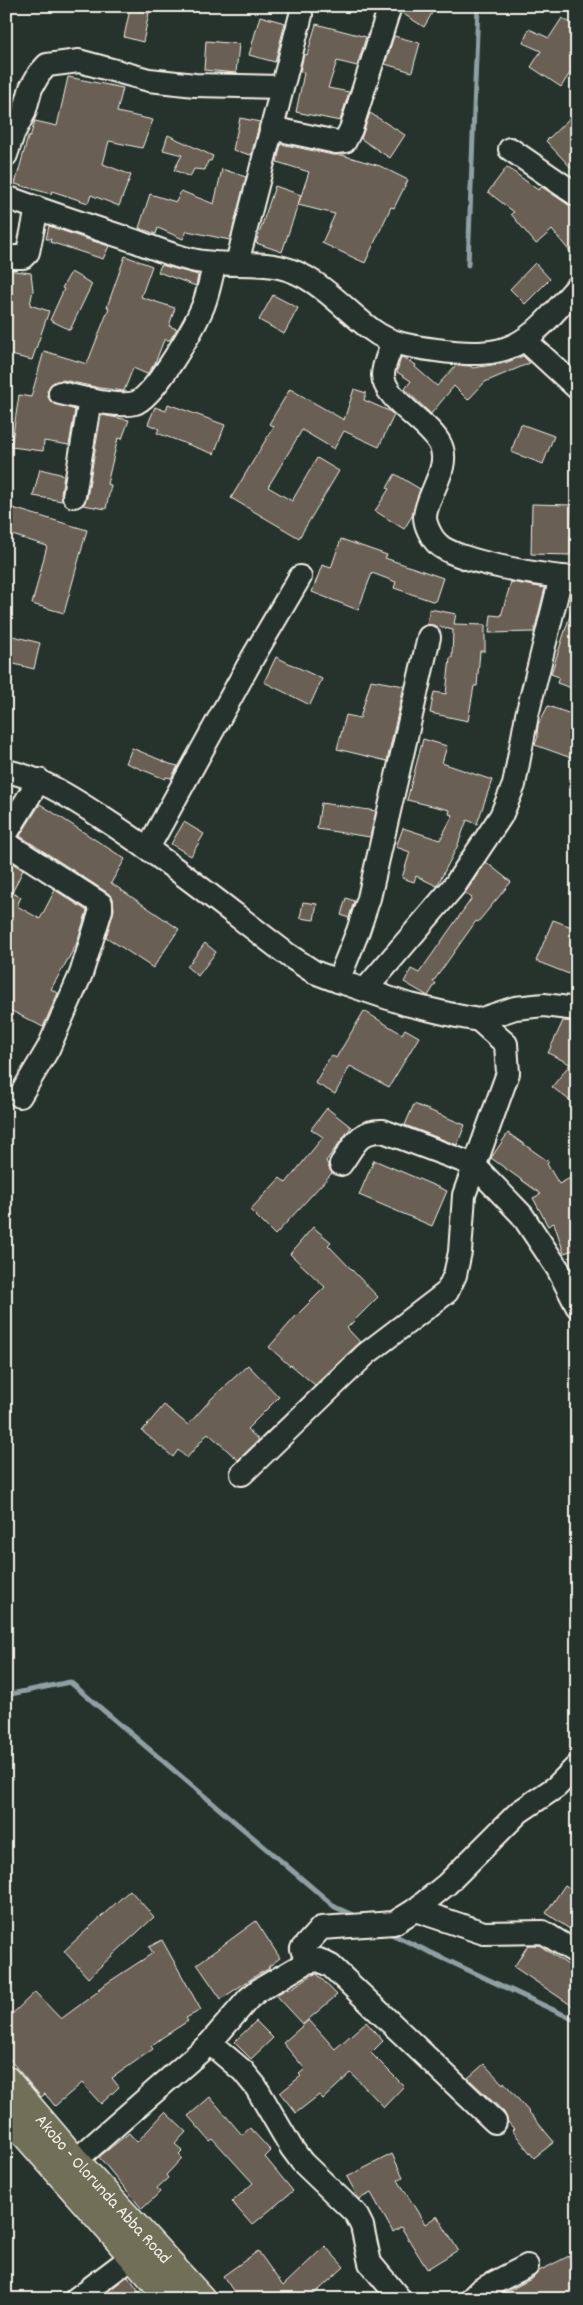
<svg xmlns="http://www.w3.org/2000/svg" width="583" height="2305" font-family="Dekko,sans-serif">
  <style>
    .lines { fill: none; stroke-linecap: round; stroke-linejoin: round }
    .stream { stroke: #909fa2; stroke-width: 5 }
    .building { fill: #6a5f54; stroke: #f4f1e8 }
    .minor-casing { stroke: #f4f1e8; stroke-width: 26 }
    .major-casing { stroke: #f4f1e8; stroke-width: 31 }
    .minor { stroke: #26332d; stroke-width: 22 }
    .major { stroke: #706f59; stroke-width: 28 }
    .labels { text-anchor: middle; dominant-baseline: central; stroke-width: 4.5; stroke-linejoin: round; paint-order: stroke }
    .street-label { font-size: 18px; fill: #f4f1e8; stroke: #26332d }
  </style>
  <rect width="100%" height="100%" fill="#26332d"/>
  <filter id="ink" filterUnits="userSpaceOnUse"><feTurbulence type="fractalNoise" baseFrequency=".02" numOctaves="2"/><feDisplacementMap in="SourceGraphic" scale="10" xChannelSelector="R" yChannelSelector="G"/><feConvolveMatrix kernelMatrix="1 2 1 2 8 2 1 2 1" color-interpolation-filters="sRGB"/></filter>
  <g filter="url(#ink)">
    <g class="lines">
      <g class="stream">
        <path d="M468 265 478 6"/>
        <path d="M6 1695 70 1682 335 1907 357 1917"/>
        <path d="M387 1932 577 2021"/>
      </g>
    </g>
    <g class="building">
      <path d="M403 6H436L424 27 402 13Z"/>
      <path d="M130 9 149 13 143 42 124 37Z"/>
      <path d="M260 16 285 23 275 62 249 55Z"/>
      <path d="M562 18 577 27V62L561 87 531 67 541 51 523 43 529 29 549 38Z"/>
      <path d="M316 24 366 37 357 66 337 61 328 88 349 92 340 121 296 112 304 73 300 72 304 54 307 55Z"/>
      <path d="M394 36 420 43 412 72 385 64Z"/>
      <path d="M206 41 239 44 236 73 204 70Z"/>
      <path d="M68 77 123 88 117 112 153 120 142 148 109 141 103 164 131 175 119 206 91 195 88 203 52 191 51 194 15 184 28 137H30L35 121 57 126Z"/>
      <path d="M577 111V174L546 141Z"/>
      <path d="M370 113 405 135 390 158 361 139Z"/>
      <path d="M240 118 260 122 251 155 233 150Z"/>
      <path d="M168 135 213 156 211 161H208L205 170 194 169 190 177 174 170 182 155 163 150Z"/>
      <path d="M281 144 333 155H342L380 166 408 180 394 208 391 207 365 263 322 243 335 214 298 205 282 252 256 243 275 186 301 195 298 205 309 172 277 162Z"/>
      <path d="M507 167 538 190 542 187 570 206 577 208V260L552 230 536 244 511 214 514 212 488 192Z"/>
      <path d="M222 169 246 177 230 240 187 231 183 239 158 228 156 234 139 228 150 194 176 202 181 191 214 204Z"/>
      <path d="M49 226 83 238 109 246 103 259 50 242 51 239H46Z"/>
      <path d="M125 256 152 266 141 297 175 308 169 326 177 329 170 340H164L155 363 147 374 133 368 124 391 100 388 63 380 51 384 47 391 51 402 75 410 69 445 44 441 43 451 11 447 19 395 31 397 44 351 87 364 109 308 107 307Z"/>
      <path d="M535 263 550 279 525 304 510 289Z"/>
      <path d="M161 265 198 275 196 286 158 272Z"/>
      <path d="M6 270 31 273 33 290 30 305 49 311 32 360 6 354Z"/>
      <path d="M71 272 92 284 70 330 50 320 64 289 62 288Z"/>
      <path d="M273 295 298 308 284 334 259 320Z"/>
      <path d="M523 356 530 363 485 382 468 400 454 386 431 414 405 389 411 381 397 372 401 357 404 358 416 365 415 367 437 386 456 365 470 366 473 368 505 363Z"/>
      <path d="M290 389 344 420 354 389 366 393 364 400 389 411 394 415 379 447 344 431 334 449 302 430 268 487 292 501 317 458 339 471 299 538 231 498 274 426 269 424Z"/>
      <path d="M168 404 225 425 214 454 157 433 159 429 148 424 155 407 166 411Z"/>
      <path d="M101 415 129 420 122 439 118 438 107 484 111 485 106 509 83 505 87 498Z"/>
      <path d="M521 424 554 436 543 464 511 452Z"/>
      <path d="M40 469 64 475 61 494 62 501 33 496Z"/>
      <path d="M395 474 420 489 412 516 404 529 375 511 389 489 387 488Z"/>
      <path d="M532 504 571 505 570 555 531 554Z"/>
      <path d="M6 506 87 530 64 613 32 604 47 546 6 533Z"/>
      <path d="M341 539 387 555 385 558 443 578 435 602 394 588 396 582 372 573 358 610 312 592 322 565 331 568Z"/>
      <path d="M511 582 545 588 534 632 489 633 491 615 501 616Z"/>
      <path d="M575 600H577V690L557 683 559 677 551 674Z"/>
      <path d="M430 609 456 614 454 624 485 625V651H480L477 686H474L468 721 430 713 434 692 446 694 450 658H452L453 630 427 624Z"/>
      <path d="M9 635 40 643 34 669 6 662Z"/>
      <path d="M276 657 322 679 310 705 264 682Z"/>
      <path d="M371 680 404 686 387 761 337 749 346 715 360 718Z"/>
      <path d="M548 706 577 716V760L535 745 538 736 537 735 538 725Z"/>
      <path d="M423 739 447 746 442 763 492 780 477 824 467 820 457 847 437 886 416 876 414 882 402 878 410 852 396 847 403 828 440 840 453 815 449 814 450 810 407 800Z"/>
      <path d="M132 748 170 764 178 766 171 778 166 777 165 779 126 763Z"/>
      <path d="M321 803 376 811 370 837 317 829Z"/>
      <path d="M40 804 125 859 111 883 179 929 153 968 106 937 114 910 113 898 108 893 20 836Z"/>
      <path d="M184 822 204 834 191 856 171 844Z"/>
      <path d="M6 859 23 870 12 893 21 897 17 906 40 919 55 890 87 911 76 945 51 989 58 993 43 1027 6 1008Z"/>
      <path d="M486 862 511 882 478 922 476 921 433 982 436 983 428 996 404 982 411 969 419 973 472 898 465 893Z"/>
      <path d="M346 898 354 901 349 918 341 915Z"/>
      <path d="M303 902 317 904 314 920 300 918Z"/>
      <path d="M553 920 577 929V953L569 974 536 961Z"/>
      <path d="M205 943 216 952 198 976 187 967Z"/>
      <path d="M364 1011 402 1034 405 1029 419 1037 389 1087 350 1066 335 1094 315 1083 331 1055 336 1058Z"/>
      <path d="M563 1021 577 1022V1106L552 1087 570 1064 548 1053Z"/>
      <path d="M414 1104 465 1125 457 1145 405 1125Z"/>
      <path d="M327 1108 351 1127 326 1161 332 1173 275 1235 250 1210 280 1178 286 1183 323 1137 311 1129Z"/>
      <path d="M508 1133 549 1162 547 1164 559 1184 572 1177 577 1186V1249L564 1253 554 1223 548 1226 533 1198 541 1194 491 1158Z"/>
      <path d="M374 1160 447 1191 432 1226 359 1195Z"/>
      <path d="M313 1227 331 1242 328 1245 378 1297 347 1328 360 1342 315 1385 291 1365 290 1366 269 1347 295 1317 325 1287 290 1254Z"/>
      <path d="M248 1365 279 1397 247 1429 259 1440 238 1460 208 1433 187 1458 178 1450 173 1457 142 1431 164 1405 188 1425 212 1398Z"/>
      <path d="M565 1885 577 1893V1934L546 1913Z"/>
      <path d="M130 1890 154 1917 88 1978 64 1951Z"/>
      <path d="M256 1921 280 1958 268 1967 270 1968 257 1975 221 1999 197 1964Z"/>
      <path d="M162 1940 201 2010 186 2018 188 2021 163 2037 151 2046 153 2049 112 2078 119 2087 101 2104 82 2083 55 2106 45 2094 41 2097 6 2055V2020L35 1992 61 2019 100 1990 98 1989 153 1953 149 1947Z"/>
      <path d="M528 1945H539L577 1971V2009L514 1967Z"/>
      <path d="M317 1974 337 1995 303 2024 276 1995 288 1988 290 1989 312 1975Z"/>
      <path d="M309 2020 335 2049 366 2022 383 2041 371 2053 404 2086 384 2107 351 2073 323 2099 319 2095 296 2113 280 2093 301 2076 299 2074 305 2069 283 2043Z"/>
      <path d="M256 2021 273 2038 251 2059 234 2042Z"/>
      <path d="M484 2064 503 2084 504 2082 554 2142 534 2158 512 2130 514 2129 508 2122 504 2112 468 2078Z"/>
      <path d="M210 2097 242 2135 250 2128 271 2151 265 2157 293 2191 252 2225 232 2202 253 2183 213 2139 210 2141 188 2116Z"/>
      <path d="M165 2112 186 2132 175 2144 183 2151 179 2155 182 2158 166 2175 168 2178 157 2188 160 2192 142 2209 99 2157 129 2133 137 2142Z"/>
      <path d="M392 2154 403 2177 398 2180 425 2224 437 2216 458 2250 427 2269 401 2227 393 2232 371 2193 359 2199 347 2177Z"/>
      <path d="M325 2246 344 2267 309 2299H239L223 2276 258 2251 283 2286Z"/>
      <path d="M573 2254 577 2262V2299H493L533 2278 539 2271Z"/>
      <path d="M128 2276 145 2299H98Z"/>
    </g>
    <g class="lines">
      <g class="minor-casing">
        <g id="minor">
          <path d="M271 128 336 142 345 141 351 129 390 6"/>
          <path d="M510 149 577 195"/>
          <path d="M6 155 13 134 24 113 31 88 39 74 47 65 79 61 149 80 195 85 281 87"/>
          <path d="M6 197C49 213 92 227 135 241 154 248 173 256 192 260 221 267 250 261 279 267 317 275 342 308 372 330 390 344 413 347 436 350 515 361 527 343 577 287"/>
          <path d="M6 257H23L28 252 37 208"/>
          <path d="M237 263 301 15"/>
          <path d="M525 340 577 388"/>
          <path d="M393 342C390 351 383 365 383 375 384 400 429 422 440 444 452 467 426 495 425 517 425 525 432 539 438 544 455 562 550 577 577 578"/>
          <path d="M60 393C80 397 115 408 135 403 154 397 192 331 201 311 208 297 210 279 215 264"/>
          <path d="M74 496 90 399"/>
          <path d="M6 771C42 778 71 798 101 817 166 859 226 908 288 955L314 972 338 981 406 1004 457 1016 479 1020 515 1008 544 1005 577 1009"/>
          <path d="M6 834 39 780"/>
          <path d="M6 843 101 904V910L81 974 48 1049 20 1096"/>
          <path d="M148 848 253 657 300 577"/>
          <path d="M338 981 358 931 369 898 429 637"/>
          <path d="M365 990 455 885 501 816 514 785 527 715 561 577"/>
          <path d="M341 1164C354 1146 358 1130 383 1131L474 1165 522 1215 558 1269 577 1306"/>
          <path d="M242 1474 366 1354 447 1292 455 1275 460 1252 464 1195 508 1073 506 1044 479 1020"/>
          <path d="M577 1766 556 1787 519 1812 447 1884 415 1910 484 1933 543 1932 577 1953"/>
          <path d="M307 1962 302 1949 321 1928 394 1923 415 1910"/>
          <path d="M210 2043 243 2071 256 2087 291 2147 302 2162 356 2214 362 2226 370 2263 400 2299"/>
          <path d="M75 2161 210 2043 249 1998 259 1990 307 1962 319 1960 331 1966 495 2122"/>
          <path d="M76 2299 133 2256"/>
          <path d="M471 2299 480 2290 527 2266"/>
        </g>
      </g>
      <g class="major-casing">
        <g id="major">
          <path id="s1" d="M6 2080 75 2161 201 2299"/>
          <path d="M6 2112 171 2299"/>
        </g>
      </g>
      <use href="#minor" class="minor"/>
      <use href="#major" class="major"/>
    </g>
  </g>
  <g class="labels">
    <g class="street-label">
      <text stroke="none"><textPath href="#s1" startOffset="146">Akobo - Olorunda Abba Road</textPath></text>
    </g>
  </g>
  <rect width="583" height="2305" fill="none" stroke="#26332d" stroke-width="25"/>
  <rect x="12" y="12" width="558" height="2280" fill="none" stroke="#f4f1e8" stroke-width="2" filter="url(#ink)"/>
</svg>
